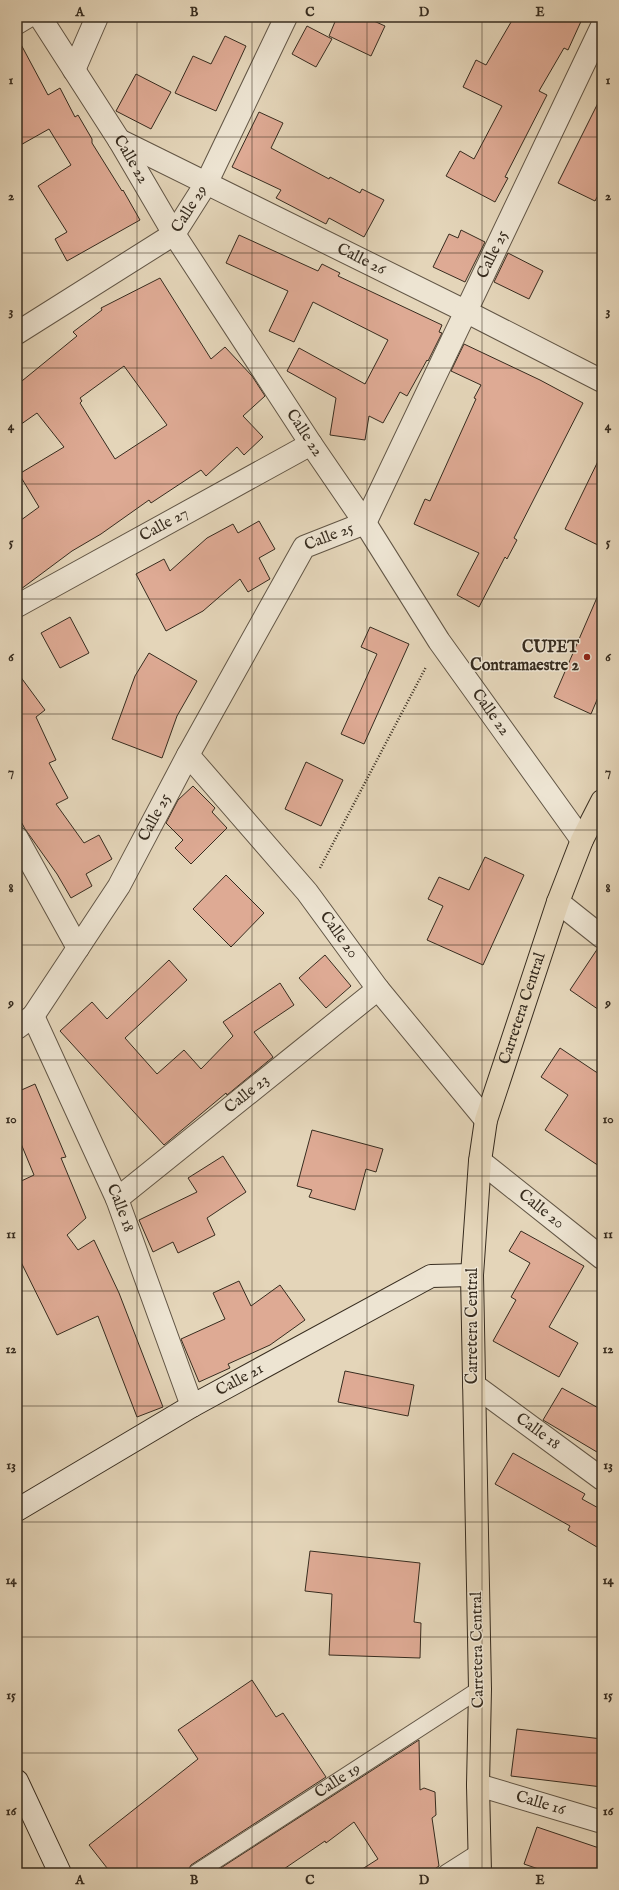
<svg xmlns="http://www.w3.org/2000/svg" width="619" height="1890" font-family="'IM FELL English',serif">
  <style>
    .building { fill: #deaa94; stroke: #372c1f; fill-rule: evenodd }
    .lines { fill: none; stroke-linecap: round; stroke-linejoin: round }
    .lane-casing { stroke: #625646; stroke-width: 18 }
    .street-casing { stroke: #625646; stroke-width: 24 }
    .secondary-casing { stroke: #372c1f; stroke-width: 24 }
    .highway-casing { stroke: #372c1f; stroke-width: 24 }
    .path { stroke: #372c1f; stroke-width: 2.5; stroke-dasharray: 1 2; stroke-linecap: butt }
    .lane { stroke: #ede4d2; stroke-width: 16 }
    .street { stroke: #ede4d2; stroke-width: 22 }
    .secondary { stroke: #ede4d2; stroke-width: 22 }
    .highway { stroke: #e4d5b9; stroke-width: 22 }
    .grid { fill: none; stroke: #372c1f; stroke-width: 1; stroke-opacity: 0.55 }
    .poi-dot { fill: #8f2418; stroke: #ede4d2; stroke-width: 1.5 }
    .labels { text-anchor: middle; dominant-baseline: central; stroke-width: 3; stroke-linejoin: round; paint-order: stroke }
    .street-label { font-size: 16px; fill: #372c1f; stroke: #ede4d2 }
    .poi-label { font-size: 16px; font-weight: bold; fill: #372c1f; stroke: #ede4d2; text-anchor: end }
    .neatline { fill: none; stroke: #372c1f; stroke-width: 1.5 }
    .grid-label { font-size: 13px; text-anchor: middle; font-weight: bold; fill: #372c1f }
  </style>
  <rect width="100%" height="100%" fill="#e4d5b9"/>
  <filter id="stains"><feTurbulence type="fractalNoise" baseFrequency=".005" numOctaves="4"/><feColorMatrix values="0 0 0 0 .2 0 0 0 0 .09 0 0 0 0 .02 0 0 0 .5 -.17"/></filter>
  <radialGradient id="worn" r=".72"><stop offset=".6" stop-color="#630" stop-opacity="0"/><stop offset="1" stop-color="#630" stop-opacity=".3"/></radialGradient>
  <g class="building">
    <path d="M337 17H365L385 26 371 56 329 36Z"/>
    <path d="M514 17H583L568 50 564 48 539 91 547 95 505 177 508 178 495 202 446 176 460 151 474 159 502 106 463 87 476 60 486 65Z"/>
    <path d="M307 26 332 39 316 67 292 54Z"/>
    <path d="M225 36 246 46 216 111 175 93 193 56 211 64Z"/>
    <path d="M17 37 48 95 60 88 75 117 78 115 92 139V143L122 191 123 190 140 220 67 261 55 239 67 232 38 186 71 165 49 129 17 147Z"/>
    <path d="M136 74 171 92 151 129 116 111Z"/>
    <path d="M602 95V188L595 201 558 183Z"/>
    <path d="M259 112 283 123 271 148 329 179 330 177 360 193 362 189 384 200 364 237 329 218 326 224 276 198 281 190 232 167Z"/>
    <path d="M461 230 485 242 465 282 433 267 449 234 458 238Z"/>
    <path d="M239 235 318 271 322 264 340 273 338 276 442 325 439 332 442 333 428 361 427 360 407 396 400 392 383 423 369 416 365 440 330 435 336 398 287 371 299 348 365 384 388 340 313 302 294 342 269 331 288 291 226 263Z"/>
    <path d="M508 253 543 271 529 299 494 282Z"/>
    <path d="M160 278 211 359 225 347 252 376 265 396 243 416 263 437 244 455 237 447 206 476 201 470 151 503 149 500 101 534 72 551 17 592V523L39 507 19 474 64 447 37 413 17 427V385L77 336 73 332 102 310 101 308ZM124 366 167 425 115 459 80 403 82 401 80 398Z"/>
    <path d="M464 344 540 380 583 403 514 538 517 540 507 559 505 557 479 607 457 595 479 553 414 524 425 499 430 501 476 399 474 398 481 385 451 371Z"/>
    <path d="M602 453V547L565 529Z"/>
    <path d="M259 521 275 549 259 558 270 579 248 592 240 579 203 611 166 631 136 574 164 559 170 571 207 538 233 524 238 533Z"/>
    <path d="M602 586V688L591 714 554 697Z"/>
    <path d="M70 617 89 653 60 668 41 633Z"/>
    <path d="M370 627 409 644 364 744 341 734 377 654 361 647Z"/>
    <path d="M149 653 197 681 177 716 162 758 112 739 135 676Z"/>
    <path d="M17 672 45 710 36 717 56 760 49 763 68 798 56 804 84 843 99 835 112 859 86 874 92 886 71 898 57 874 25 829 17 814Z"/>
    <path d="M306 762 343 780 321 826 285 809Z"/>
    <path d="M193 786 215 808 212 812 227 828 191 864 175 848 183 840 166 823 178 800Z"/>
    <path d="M485 857 524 875 483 965 427 940 443 906 428 899 439 877 469 890Z"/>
    <path d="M226 875 264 913 231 947 193 909Z"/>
    <path d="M598 948 602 949V1012L570 990Z"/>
    <path d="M325 955 351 986 326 1008 299 978Z"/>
    <path d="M169 960 187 980 125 1038 157 1074 184 1050 201 1069 233 1036 223 1022 280 983 294 1005 254 1032 273 1057 227 1095 226 1093 164 1145 60 1031 92 1002 107 1019Z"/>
    <path d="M560 1048 602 1076V1168L545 1130 568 1095 541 1077Z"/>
    <path d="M35 1084 66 1157 61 1158 86 1218 67 1235 78 1250 94 1240 119 1293 163 1407 137 1417 98 1316 57 1335 17 1254V1183L34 1175 17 1134V1092Z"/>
    <path d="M312 1130 383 1149 376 1172 366 1169 355 1210 309 1197 312 1190 297 1186Z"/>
    <path d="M223 1156 246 1192 207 1218 215 1235 178 1253 173 1242 153 1252 139 1220 197 1192 188 1178Z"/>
    <path d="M521 1231 584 1266 549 1327 578 1343 559 1377 493 1341 516 1300 511 1297 530 1263 509 1251Z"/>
    <path d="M239 1281 251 1306 280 1285 305 1320 270 1345 228 1364 230 1368 199 1382 181 1339 225 1319 213 1293Z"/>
    <path d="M345 1371 414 1385 408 1416 338 1402Z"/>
    <path d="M562 1388 602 1410V1455L543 1420Z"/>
    <path d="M513 1453 585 1494 582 1499 602 1510V1550L568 1530 570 1526 495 1484Z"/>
    <path d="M310 1551 420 1563 414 1622 421 1623 420 1658 329 1655 332 1594 305 1591Z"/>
    <path d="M252 1680 276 1717 283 1713 326 1777 191 1865 187 1873H111L89 1845 198 1759 178 1730Z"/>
    <path d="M517 1729 602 1739V1787L511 1776Z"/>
    <path d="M419 1740 420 1790 424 1788 435 1792 436 1815 432 1818 439 1866 429 1873H356L378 1859 354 1822 326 1843 325 1841 278 1873H213Z"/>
    <path d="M537 1827 602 1849V1873H550L524 1864Z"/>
  </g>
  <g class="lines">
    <g class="lane-casing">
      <g id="lane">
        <path id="s1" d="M196 1873 480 1689"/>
        <path d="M446 1873 479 1852"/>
      </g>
    </g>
    <g class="street-casing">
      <g id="street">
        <path id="s2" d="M40 17 119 140 174 234 311 444 365 523 439 641 582 840"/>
        <path d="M17 23 27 17"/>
        <path d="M74 70 97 17"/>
        <path id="s3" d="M119 140 467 312 602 381"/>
        <path id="s4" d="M17 333 174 234 207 182 286 17"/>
        <path id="s5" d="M17 606 311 444"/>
        <path id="s6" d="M188 755 307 892 378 989 486 1120"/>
        <path d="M17 838 78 948"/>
        <path d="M558 902 602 937"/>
        <path id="s7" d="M33 1016 117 1199 192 1406"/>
        <path id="s8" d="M17 1028 33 1016 119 886 188 755 304 547 365 523 602 26"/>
        <path id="s9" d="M480 1161 602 1258"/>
        <path id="s10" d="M117 1199 378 989"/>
        <path id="s11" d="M474 1385 602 1479"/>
        <path id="s12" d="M478 1785 602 1822"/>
      </g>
    </g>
    <g class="secondary-casing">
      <g id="secondary">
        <path id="s13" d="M17 1510 192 1406 431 1276 472 1275"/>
        <path d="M17 1781 60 1873"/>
      </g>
    </g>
    <g class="highway-casing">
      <g id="highway">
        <path id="s14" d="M480 1873 478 1785 480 1689 472 1275 480 1161 486 1120 558 902 582 840 602 801"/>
      </g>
    </g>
    <path class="path" d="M320 868 426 667"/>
    <use href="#lane" class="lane"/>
    <use href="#street" class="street"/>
    <use href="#secondary" class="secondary"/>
    <use href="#highway" class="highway"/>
  </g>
  <path class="grid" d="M137 17V1873M252 17V1873M367 17V1873M482 17V1873M17 137H602M17 253H602M17 368H602M17 484H602M17 599H602M17 714H602M17 830H602M17 945H602M17 1060H602M17 1176H602M17 1291H602M17 1406H602M17 1522H602M17 1637H602M17 1753H602"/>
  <circle class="poi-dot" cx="587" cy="657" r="4"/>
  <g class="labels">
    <g class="street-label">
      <text stroke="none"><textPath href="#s2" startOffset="169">Calle 22</textPath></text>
      <text stroke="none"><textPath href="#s4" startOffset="215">Calle 29</textPath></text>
      <text stroke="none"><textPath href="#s8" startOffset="925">Calle 25</textPath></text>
      <text stroke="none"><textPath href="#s3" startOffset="270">Calle 26</textPath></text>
      <text stroke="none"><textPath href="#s2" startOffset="493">Calle 22</textPath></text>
      <text stroke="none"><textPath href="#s5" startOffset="168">Calle 27</textPath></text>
      <text stroke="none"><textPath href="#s8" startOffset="589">Calle 25</textPath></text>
      <text stroke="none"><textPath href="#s2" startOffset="829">Calle 22</textPath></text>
      <text stroke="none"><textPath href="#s8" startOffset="253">Calle 25</textPath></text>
      <text stroke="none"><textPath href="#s6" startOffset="235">Calle 20</textPath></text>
      <text stroke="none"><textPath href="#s14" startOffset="871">Carretera Central</textPath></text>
      <text stroke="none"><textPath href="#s10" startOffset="167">Calle 23</textPath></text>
      <text stroke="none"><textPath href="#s7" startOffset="211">Calle 18</textPath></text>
      <text stroke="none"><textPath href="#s9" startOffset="78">Calle 20</textPath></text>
      <text transform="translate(473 1326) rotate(-90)">Carretera Central</text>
      <text stroke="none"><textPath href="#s13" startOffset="258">Calle 21</textPath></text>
      <text stroke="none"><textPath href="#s11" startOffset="79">Calle 18</textPath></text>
      <text transform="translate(478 1650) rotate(-91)">Carretera Central</text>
      <text stroke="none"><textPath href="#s1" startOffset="169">Calle 19</textPath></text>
      <text stroke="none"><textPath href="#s12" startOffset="65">Calle 16</textPath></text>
    </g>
    <g class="poi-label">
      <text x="579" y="648">CUPET<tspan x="579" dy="18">Contramaestre 2</tspan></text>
    </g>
  </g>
  <rect width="619" height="1890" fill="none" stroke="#e4d5b9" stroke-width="44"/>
  <rect x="22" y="22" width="575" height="1846" class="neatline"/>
  <g class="grid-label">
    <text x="80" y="16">A</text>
    <text x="194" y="16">B</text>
    <text x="310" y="16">C</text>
    <text x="424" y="16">D</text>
    <text x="540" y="16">E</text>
    <text x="11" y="84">1</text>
    <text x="608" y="84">1</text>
    <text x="11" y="200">2</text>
    <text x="608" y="200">2</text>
    <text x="11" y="315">3</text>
    <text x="608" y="315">3</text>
    <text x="11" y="430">4</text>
    <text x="608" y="430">4</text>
    <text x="11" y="546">5</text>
    <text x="608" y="546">5</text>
    <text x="11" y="661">6</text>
    <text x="608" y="661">6</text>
    <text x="11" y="776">7</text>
    <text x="608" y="776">7</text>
    <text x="11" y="892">8</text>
    <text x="608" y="892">8</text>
    <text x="11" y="1007">9</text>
    <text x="608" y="1007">9</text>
    <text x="11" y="1123">10</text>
    <text x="608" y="1123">10</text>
    <text x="11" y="1238">11</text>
    <text x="608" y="1238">11</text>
    <text x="11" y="1353">12</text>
    <text x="608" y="1353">12</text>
    <text x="11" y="1469">13</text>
    <text x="608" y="1469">13</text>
    <text x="11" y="1584">14</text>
    <text x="608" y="1584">14</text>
    <text x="11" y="1699">15</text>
    <text x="608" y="1699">15</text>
    <text x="11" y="1815">16</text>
    <text x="608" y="1815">16</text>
    <text x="80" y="1884">A</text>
    <text x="194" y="1884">B</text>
    <text x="310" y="1884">C</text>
    <text x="424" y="1884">D</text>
    <text x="540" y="1884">E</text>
  </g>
  <rect width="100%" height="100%" filter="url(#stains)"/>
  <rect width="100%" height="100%" fill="url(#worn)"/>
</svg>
